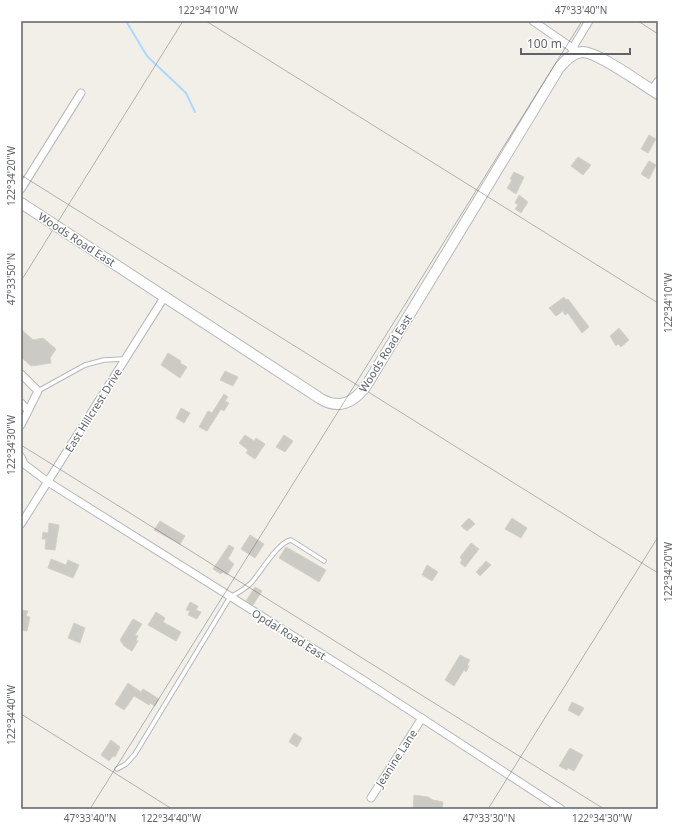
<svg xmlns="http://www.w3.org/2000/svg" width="679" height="830" font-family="'Noto Sans',sans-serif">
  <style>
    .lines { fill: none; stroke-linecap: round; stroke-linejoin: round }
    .stream { stroke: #aadaff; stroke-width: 2 }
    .building { fill: #cccac5; stroke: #d6d1c6 }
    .service-casing { stroke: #b5b8bc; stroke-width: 5.5 }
    .minor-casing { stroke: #b5b8bc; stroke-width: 9 }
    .secondary-casing { stroke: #b6babf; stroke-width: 12 }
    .service { stroke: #fff; stroke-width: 3.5 }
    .minor { stroke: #fff; stroke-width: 7 }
    .secondary { stroke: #fff; stroke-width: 10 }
    .ticks { fill: none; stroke: #5f6368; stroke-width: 1; stroke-opacity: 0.45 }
    .labels { text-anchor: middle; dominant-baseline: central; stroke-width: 3; stroke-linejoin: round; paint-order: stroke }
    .street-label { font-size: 11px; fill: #5f6368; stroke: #fff }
    .neatline { fill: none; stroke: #5f6368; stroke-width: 1.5 }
    .ticks-label { font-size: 10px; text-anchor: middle; fill: #5f6368 }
  </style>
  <rect width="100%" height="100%" fill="#f1efe8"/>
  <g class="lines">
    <path class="stream" d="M126 21 147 56 186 93 195 112"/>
  </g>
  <g class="building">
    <path d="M649 135 656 139 648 153 641 149Z"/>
    <path d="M578 157 591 165 583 175 571 166Z"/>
    <path d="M649 161 656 165 649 179 641 174Z"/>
    <path d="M514 172 524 177 516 194 507 188 512 180 510 179Z"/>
    <path d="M519 195 528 202 521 213 515 209 518 205 515 203Z"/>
    <path d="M564 297 566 300 568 299 589 327 582 333 568 313 565 315 563 311 556 316 549 308Z"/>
    <path d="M619 328 629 340 621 347 618 344 616 346 610 336Z"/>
    <path d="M21 329 33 340 43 338 56 349 50 358 51 363 31 366 21 357Z"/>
    <path d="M168 353 181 361 180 363 187 367 180 378 161 365Z"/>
    <path d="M225 371 238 377 233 386 220 380Z"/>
    <path d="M224 394 228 397 225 401 229 403 224 411 221 409 207 431 199 427 208 411 212 413Z"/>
    <path d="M181 408 190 413 184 423 176 418Z"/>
    <path d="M245 435 254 441 256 438 265 444 255 459 246 453 248 450 239 443Z"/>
    <path d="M284 435 293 441 285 452 276 447Z"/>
    <path d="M469 518 475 524 467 531 461 526Z"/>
    <path d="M512 518 527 528 521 538 505 529Z"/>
    <path d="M160 521 185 536 180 544 154 530Z"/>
    <path d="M49 523 59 525 55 550 45 549 46 539H42L43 532 48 533Z"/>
    <path d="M250 535 264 544 255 558 241 549Z"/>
    <path d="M471 543 479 549 465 567 460 563 462 560 460 557Z"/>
    <path d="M229 545 234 548 228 559 234 564 227 575 223 572 221 574 213 569Z"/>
    <path d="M286 547 326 570 319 582 279 558Z"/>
    <path d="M51 559 66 565 68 560 79 565 73 578 48 568Z"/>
    <path d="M486 561 491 565 480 576 476 572Z"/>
    <path d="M427 565 438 572 432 581 422 575Z"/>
    <path d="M255 587 262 591 253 605 246 601Z"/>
    <path d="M190 602 198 606 196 610 201 612 197 619 188 615 190 611 186 610Z"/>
    <path d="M21 610 28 611 26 616 30 617 27 631 21 630Z"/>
    <path d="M156 612 165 618 163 622 181 632 176 641 148 625Z"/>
    <path d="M133 619 142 624 135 635 138 636 136 640 138 641 132 651 124 646 120 640Z"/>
    <path d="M74 623 85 628 80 643 68 638Z"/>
    <path d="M460 655 470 660 467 665 469 666 466 672 464 670 454 686 445 680Z"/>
    <path d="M128 683 141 692 143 689 159 699 155 706 150 703 149 705 134 696 124 710 115 704Z"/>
    <path d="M572 702 584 708 579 716 568 710Z"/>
    <path d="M294 733 302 738 297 747 289 742Z"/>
    <path d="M111 740 120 747 115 757 113 756 109 761 101 755Z"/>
    <path d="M570 748 583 755 574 771 568 768 567 770 559 766Z"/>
    <path d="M414 795 428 797 433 800 443 802 442 809H413Z"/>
  </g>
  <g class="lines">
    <g class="service-casing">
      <g id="service">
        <path d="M38 391 85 365 104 360 124 359"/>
        <path d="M117 769 126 764 135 754 230 597C238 593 245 589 251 583 261 572 278 542 291 540L324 561"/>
      </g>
    </g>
    <g class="minor-casing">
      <g id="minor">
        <path d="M533 21 578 52"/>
        <path d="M572 49 589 21"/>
        <path d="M652 90 658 81"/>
        <path d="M21 189 81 93"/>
        <path d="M21 374 38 391 21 425"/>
        <path d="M21 403 28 410"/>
        <path d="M21 457 24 464 48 482 357 676 561 809"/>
        <path d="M21 524 165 296"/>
        <path d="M371 798 422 718"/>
      </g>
    </g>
    <g class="secondary-casing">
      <path id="secondary" d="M21 203 321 399C340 410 354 402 366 386L559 68C565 61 572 53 582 52 597 51 643 85 658 94"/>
    </g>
    <use href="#service" class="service"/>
    <use href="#minor" class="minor"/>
    <use href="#secondary" class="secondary"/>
  </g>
  <path class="ticks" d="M206 21 658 303M638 21 658 34M21 175 658 573M21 281 183 21M21 445 604 809M21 714 172 809M90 809 582 21M488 809 658 537"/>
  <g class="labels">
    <g class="street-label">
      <text transform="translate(77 239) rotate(33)">Woods Road East</text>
      <text transform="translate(385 353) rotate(-58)">Woods Road East</text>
      <text transform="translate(93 410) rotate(-58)">East Hillcrest Drive</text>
      <text transform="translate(289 634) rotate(32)">Opdal Road East</text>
      <text transform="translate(396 758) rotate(-57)">Jeanine Lane</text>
    </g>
  </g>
  <rect width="679" height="830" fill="none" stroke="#ffffff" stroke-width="44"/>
  <path d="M521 48v6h109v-6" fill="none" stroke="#5f6368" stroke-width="2"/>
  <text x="527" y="48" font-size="12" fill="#5f6368" stroke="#ffffff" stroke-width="3" paint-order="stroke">100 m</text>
  <rect x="22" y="22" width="635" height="786" class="neatline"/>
  <g class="ticks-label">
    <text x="208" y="14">122°34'10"W</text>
    <text x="581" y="14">47°33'40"N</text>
    <text transform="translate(11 176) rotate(-90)" y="4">122°34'20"W</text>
    <text transform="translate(11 279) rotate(-90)" y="4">47°33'50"N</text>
    <text transform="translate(668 303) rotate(-90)" y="4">122°34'10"W</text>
    <text transform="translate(11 445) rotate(-90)" y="4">122°34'30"W</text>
    <text transform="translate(668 572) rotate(-90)" y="4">122°34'20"W</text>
    <text transform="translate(11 715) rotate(-90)" y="4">122°34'40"W</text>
    <text x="90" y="822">47°33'40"N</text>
    <text x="171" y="822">122°34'40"W</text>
    <text x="489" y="822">47°33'30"N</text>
    <text x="602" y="822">122°34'30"W</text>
  </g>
</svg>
